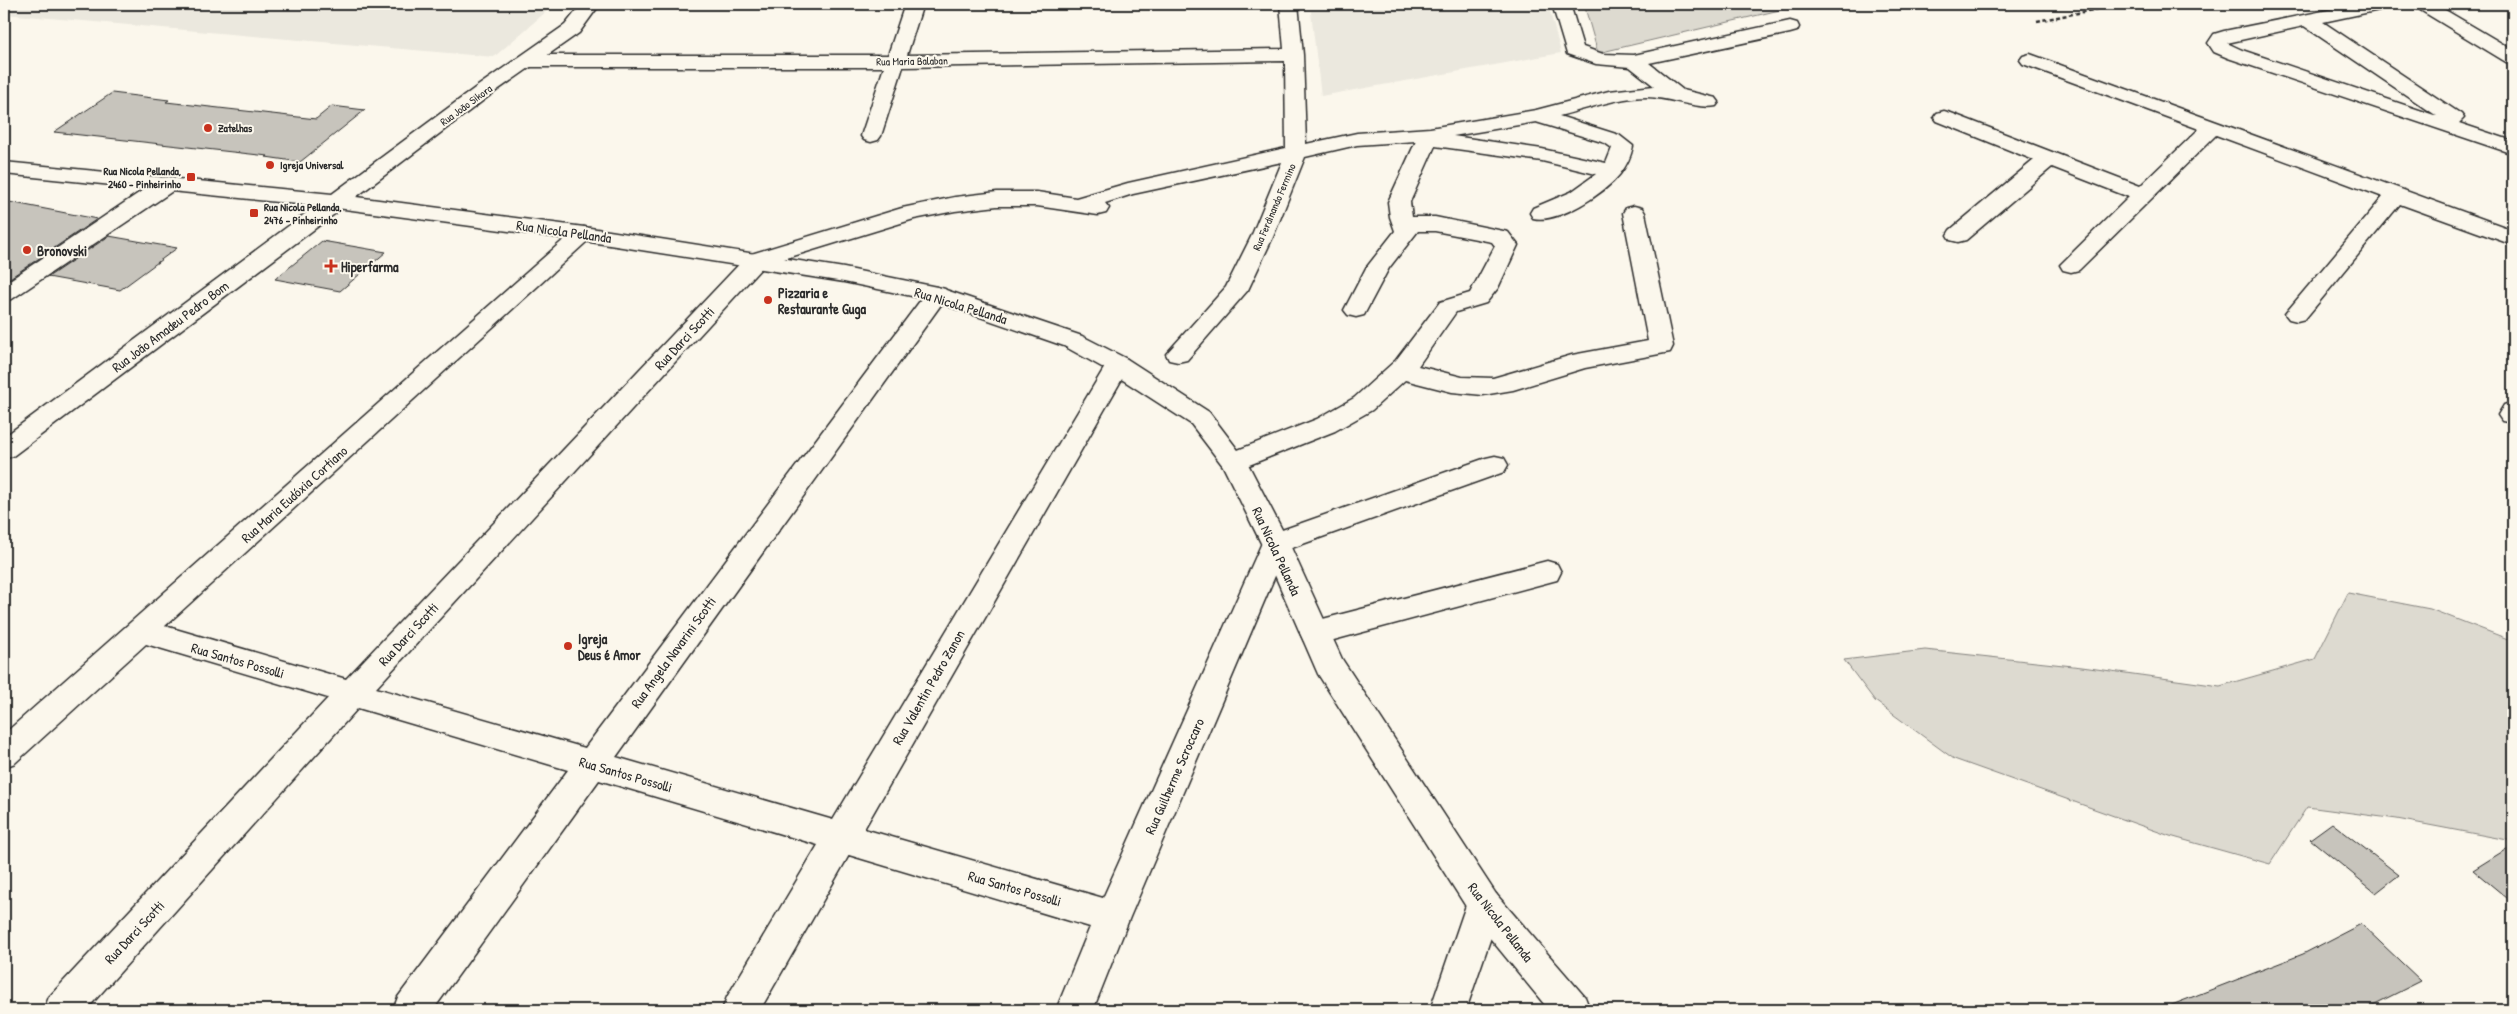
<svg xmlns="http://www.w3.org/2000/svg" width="2517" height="1014" font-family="'Patrick Hand',sans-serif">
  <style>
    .built { fill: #ebe8de }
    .green { fill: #dddad0; stroke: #84827e }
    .building { fill: #c7c4bc; stroke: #2b2b2b }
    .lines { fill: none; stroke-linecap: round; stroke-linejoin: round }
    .street-casing { stroke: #2b2b2b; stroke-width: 3 }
    .secondary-casing { stroke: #2b2b2b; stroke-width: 3 }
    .path { stroke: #2b2b2b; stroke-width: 2.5; stroke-dasharray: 4 2.5; stroke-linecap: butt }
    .street { fill: #fbf7ec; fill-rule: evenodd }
    .secondary { fill: #fbf7ec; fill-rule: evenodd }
    .poi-dot { fill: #c8321e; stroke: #fbf7ec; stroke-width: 2 }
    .labels { text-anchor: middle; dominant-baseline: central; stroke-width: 4; stroke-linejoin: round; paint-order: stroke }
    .far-street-label { font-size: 11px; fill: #2b2b2b; stroke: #fbf7ec }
    .far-poi-label { font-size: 11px; font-weight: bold; fill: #2b2b2b; stroke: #fbf7ec; text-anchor: start }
    .street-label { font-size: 14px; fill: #2b2b2b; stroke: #fbf7ec }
    .poi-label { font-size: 14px; font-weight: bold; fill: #2b2b2b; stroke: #fbf7ec; text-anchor: start }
  </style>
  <rect width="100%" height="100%" fill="#fbf7ec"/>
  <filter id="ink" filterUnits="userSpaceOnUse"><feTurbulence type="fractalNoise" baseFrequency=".02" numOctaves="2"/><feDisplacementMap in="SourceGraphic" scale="10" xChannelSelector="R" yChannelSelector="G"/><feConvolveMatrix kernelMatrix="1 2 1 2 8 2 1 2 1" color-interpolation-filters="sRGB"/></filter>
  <g filter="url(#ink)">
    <g class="built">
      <path d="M4 4H555L494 57 4 14Z"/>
      <path d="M1310 4H1548L1561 53 1321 96Z"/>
    </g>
    <g class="green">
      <path d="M1584 4H1805L1598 53Z"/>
      <path d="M2348 593 2430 609 2513 641V841L2397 819 2307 807 2270 864 2170 836 1954 759 1875 701 1844 660 1925 650 2082 667 2220 686 2315 659Z"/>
    </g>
    <g class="building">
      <path d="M112 93 169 100 166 102 316 119 332 106 365 110 300 162 266 157 268 156 54 132Z"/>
      <path d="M4 201 97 219 4 282Z"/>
      <path d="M109 236 177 248 120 290 48 277Z"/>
      <path d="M322 241 386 252 340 291 275 279Z"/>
      <path d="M2332 823 2399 875 2376 893 2310 839Z"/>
      <path d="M2513 845V903L2473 870Z"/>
      <path d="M2361 924 2421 981 2363 1010H2164V1008L2303 954Z"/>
    </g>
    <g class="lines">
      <g class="street-casing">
        <g id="street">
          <path d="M905 4H923L907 55 1284 49 1280 4H1298L1303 55 1306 144 1357 133 1430 128 1536 110 1609 91 1654 86 1630 67 1596 64 1567 54 1552 4H1570L1583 47 1603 54 1634 55 1790 21 1797 23 1799 27 1797 31 1790 33 1649 63 1683 90 1716 98 1719 102 1716 106C1700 110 1667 97 1647 97 1618 97 1587 109 1559 116L1619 135 1633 146C1631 156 1627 165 1620 174 1605 193 1558 224 1533 218L1530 213 1533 208 1571 192 1596 174 1542 161 1435 146 1410 202 1412 217H1435L1508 232 1518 245 1498 288 1486 303 1456 312 1418 366 1462 377 1493 378 1572 355 1648 341 1623 213 1626 208 1634 206 1642 208 1645 213 1673 346 1670 352 1585 368 1513 390 1483 395 1452 392 1405 380 1372 410 1335 431 1234 471 1225 469 1221 462 1225 455 1317 419 1354 398 1396 360 1440 302 1470 293 1495 246 1492 242 1435 231H1418L1389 268 1364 315 1356 317 1348 315 1344 310 1366 268 1395 231 1390 217 1388 202 1416 141 1357 145 1305 157 1273 237 1248 290 1187 360 1178 362 1169 360 1166 354 1226 287 1251 237 1282 162 1133 194 1105 203 1109 208 1106 213 1098 215 1037 206H997L955 211 914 219 764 265 376 688 585 748 929 289 937 287 945 289 949 294 945 299 616 757 833 820 1106 365 1109 359 1118 357 1127 359 1130 365 864 829 1103 898 1265 536 1486 458 1495 456 1504 458 1508 465 1504 472 1286 550 1130 917 1093 1010H1056L1090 927 849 855 760 1010H722L727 997 818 845 599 780 433 1010H393L398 997 568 770 358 708 86 1010H44L49 997 328 698 146 644 15 763 4 767V734L576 229 584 227 592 229 595 234 165 626 346 679 748 255 902 208 955 197 997 192H1037L1076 198 1128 183 1286 148 1285 61 903 67 881 136 878 140 871 142 864 140 861 136 884 67H529L522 65 519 61 522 57 529 55H888ZM1536 122 1605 143 1612 148 1606 163 1542 149 1453 136Z"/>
          <path d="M2358 4H2392L2389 8 2323 22 2461 114 2464 118 2459 123 2513 141V154L2228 58 2214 52 2208 43 2214 34 2224 31ZM2304 26 2437 116 2242 50 2227 43Z"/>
          <path d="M2414 4H2435L2513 50V64L2506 62 2417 8Z"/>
          <path d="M2030 54 2513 230V245L2400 204 2305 319 2297 321 2289 319 2285 314 2289 309 2383 197 2216 135 2079 270 2071 272 2063 270 2060 265 2129 197 2052 167 1966 240 1958 242 1950 240 1947 235 1950 230 2034 160 1937 121 1934 117 1937 113 1944 111 1951 113 2140 186 2199 129 2023 64 2020 60 2023 56Z"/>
          <path d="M169 177 177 178 180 183 177 188 12 299 4 301V284L161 178Z"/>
          <path d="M337 194 345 196 348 201 345 206 13 456 4 459V437L329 196Z"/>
          <path d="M2513 402V423L2502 421 2498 415 2504 405Z"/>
          <path d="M1547 561 1557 564 1561 572 1557 580 1315 645 1304 641 1300 633 1304 625 1315 621Z"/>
          <path d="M1484 889 1496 894 1502 905 1466 1010H1430L1466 905 1472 894Z"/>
        </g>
      </g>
      <g class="secondary-casing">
        <path id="secondary" d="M582 4H600L579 33 489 96 356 197 584 227 844 268 937 287 1082 336 1127 359 1209 412 1247 462 1289 543 1342 659 1496 894 1585 997 1590 1010H1549L1472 916 1318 674 1261 543 1223 466 1191 424 1109 371 1064 346 931 300 844 282 584 241 337 208 4 174V162L332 194 475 88 565 25Z"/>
      </g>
      <path class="path" d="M2037 21 2124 4"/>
      <use href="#street" class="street"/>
      <use href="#secondary" class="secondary"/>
    </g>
  </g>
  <g class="poi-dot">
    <circle cx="208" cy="128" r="5"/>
    <circle cx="270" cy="165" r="5"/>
    <rect x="186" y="172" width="10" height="10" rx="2.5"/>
    <rect x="249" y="208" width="10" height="10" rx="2.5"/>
    <circle cx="27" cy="250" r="5"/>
    <path d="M328.5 258.5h5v5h5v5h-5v5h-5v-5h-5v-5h5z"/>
    <circle cx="768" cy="300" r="5"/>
    <circle cx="568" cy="646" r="5"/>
  </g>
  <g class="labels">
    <g class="far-street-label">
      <text transform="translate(912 61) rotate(-1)">Rua Maria Balaban</text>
      <text transform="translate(466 105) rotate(-36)">Rua João Sikora</text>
      <text transform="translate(1274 207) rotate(-67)">Rua Ferdinando Fermino</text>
    </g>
    <g class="far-poi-label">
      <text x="218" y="128">Zatelhas</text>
      <text x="280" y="165">Igreja Universal</text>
      <text x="181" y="171" text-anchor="end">Rua Nicola Pellanda,<tspan x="181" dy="13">2460 - Pinheirinho</tspan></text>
      <text x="264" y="207">Rua Nicola Pellanda,<tspan x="264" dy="13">2476 - Pinheirinho</tspan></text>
    </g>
    <g class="street-label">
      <text transform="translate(564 231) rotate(8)">Rua Nicola Pellanda</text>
      <text transform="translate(961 305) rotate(17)">Rua Nicola Pellanda</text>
      <text transform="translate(170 326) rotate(-37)">Rua João Amadeu Pedro Bom</text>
      <text transform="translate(684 338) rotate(-47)">Rua Darci Scotti</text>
      <text transform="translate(294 494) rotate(-42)">Rua Maria Eudóxia Cortiano</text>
      <text transform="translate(1277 551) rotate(65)">Rua Nicola Pellanda</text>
      <text transform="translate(408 634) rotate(-47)">Rua Darci Scotti</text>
      <text transform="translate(673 652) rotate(-54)">Rua Angela Navarini Scotti</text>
      <text transform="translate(238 660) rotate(16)">Rua Santos Possolli</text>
      <text transform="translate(928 687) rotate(-60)">Rua Valentin Pedro Zanon</text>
      <text transform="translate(626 774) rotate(16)">Rua Santos Possolli</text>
      <text transform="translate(1174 776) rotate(-66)">Rua Guilherme Scroccaro</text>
      <text transform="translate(1015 888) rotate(16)">Rua Santos Possolli</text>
      <text transform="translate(1501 922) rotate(52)">Rua Nicola Pellanda</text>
      <text transform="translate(134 932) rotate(-47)">Rua Darci Scotti</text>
    </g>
    <g class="poi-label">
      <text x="37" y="250">Bronovski</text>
      <text x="341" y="266">Hiperfarma</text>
      <text x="778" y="292">Pizzaria e<tspan x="778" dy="16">Restaurante Guga</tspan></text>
      <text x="578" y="638">Igreja<tspan x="578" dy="16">Deus é Amor</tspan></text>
    </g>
  </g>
  <rect width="2517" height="1014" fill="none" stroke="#fbf7ec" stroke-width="20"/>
  <rect x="10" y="10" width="2497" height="994" fill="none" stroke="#2b2b2b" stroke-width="2" filter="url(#ink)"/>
</svg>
